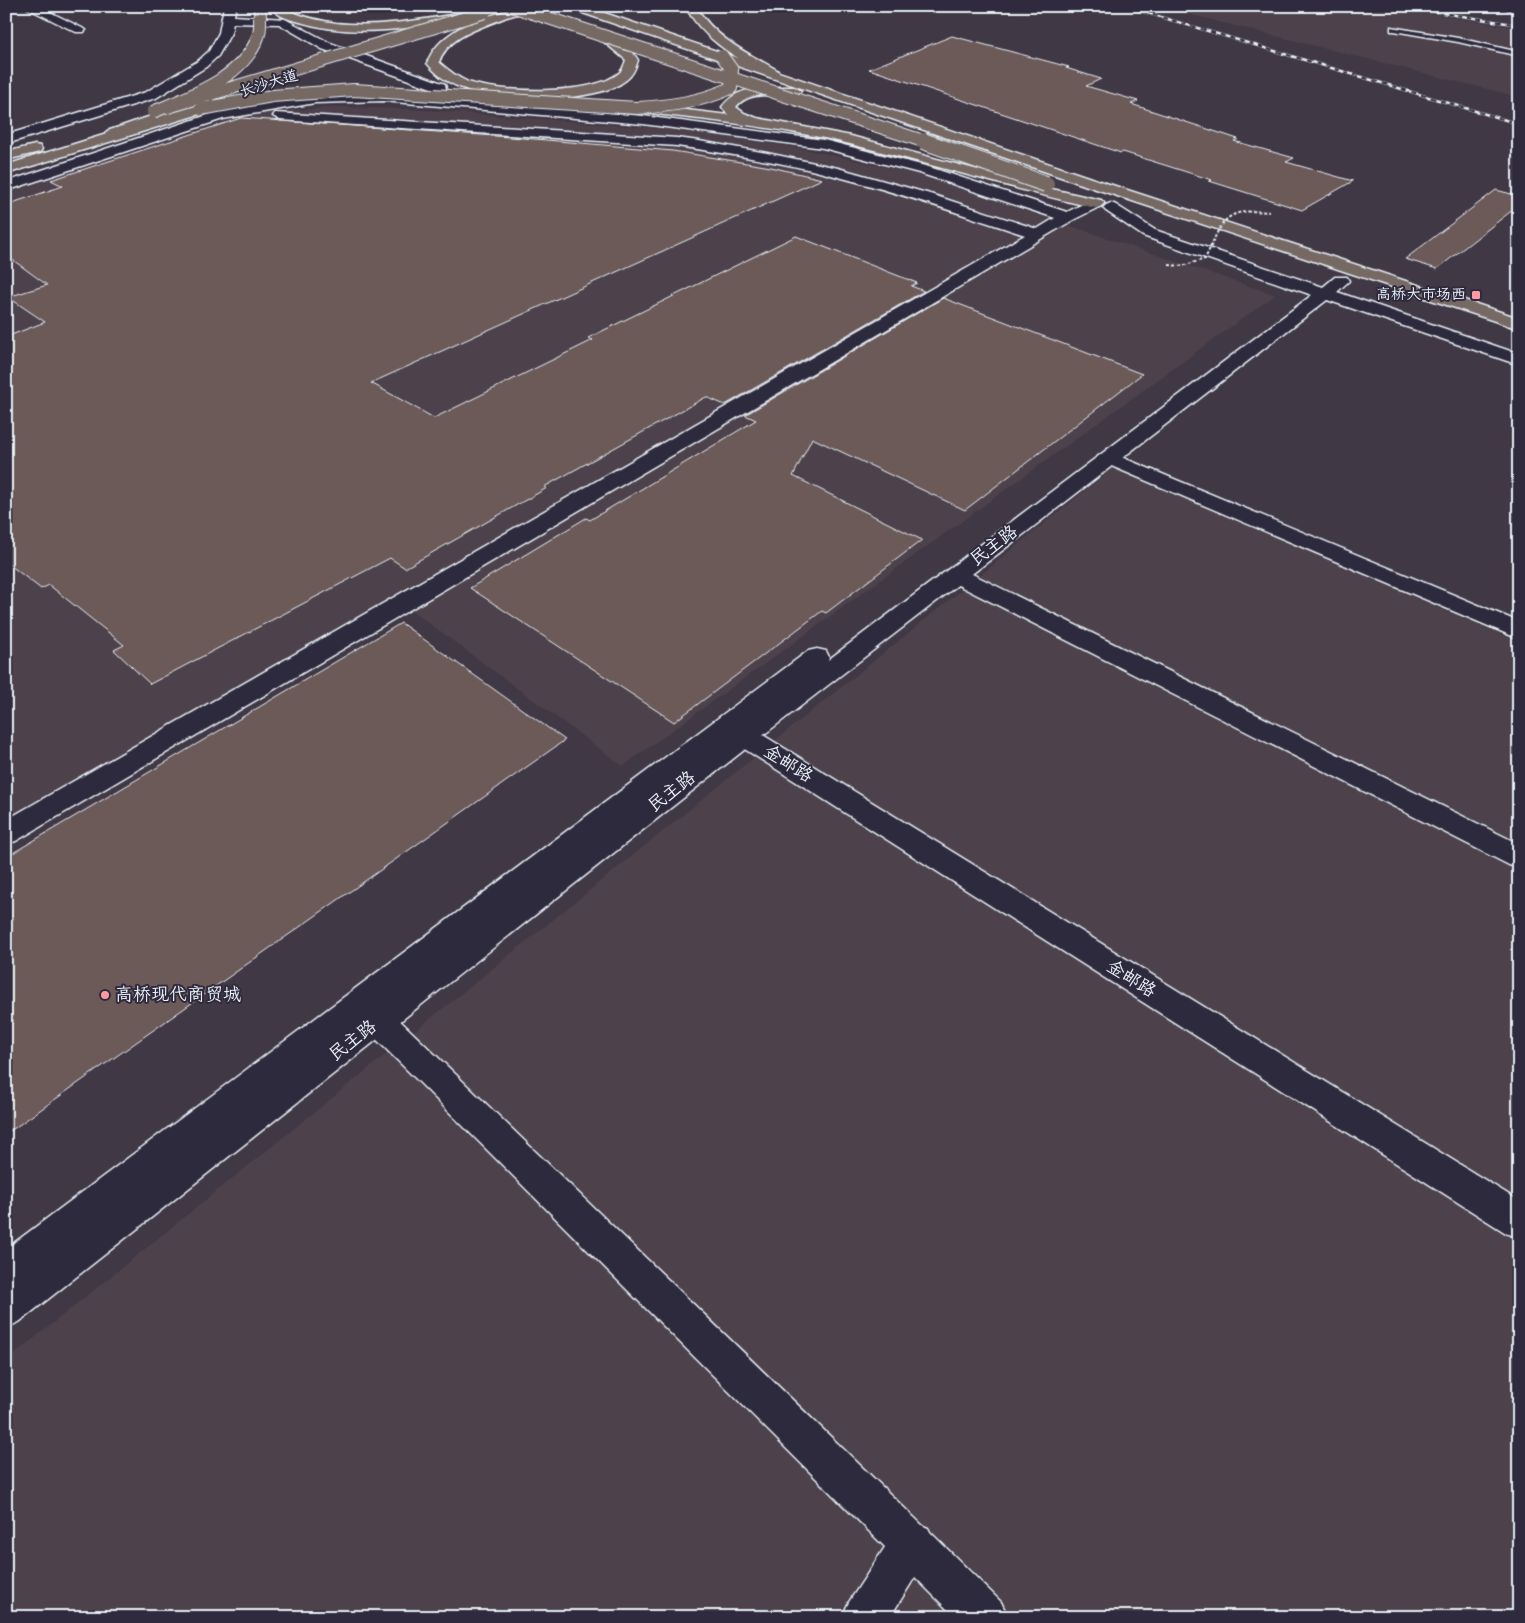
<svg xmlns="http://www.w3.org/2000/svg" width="1525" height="1623" font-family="Mynerve,'LXGW WenKai TC',sans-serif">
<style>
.built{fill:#4e424b}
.building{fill:#6c5a59;stroke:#e8f1f8}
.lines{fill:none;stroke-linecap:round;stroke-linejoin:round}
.lane-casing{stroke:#e8f1f8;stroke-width:3}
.street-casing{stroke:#e8f1f8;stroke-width:3}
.secondary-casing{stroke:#e8f1f8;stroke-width:3}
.primary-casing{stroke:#e8f1f8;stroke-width:3}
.highway-casing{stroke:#e8f1f8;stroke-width:3}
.lane{fill:#2f2a3d;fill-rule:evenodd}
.street{fill:#2f2a3d;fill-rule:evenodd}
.secondary{fill:#2f2a3d;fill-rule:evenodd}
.primary{fill:#766964;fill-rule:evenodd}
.highway{fill:#766964;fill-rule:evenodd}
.rail-casing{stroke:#e8f1f8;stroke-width:2.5}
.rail{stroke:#2f2a3d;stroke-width:2;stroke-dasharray:5;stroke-linecap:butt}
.primary-bridge-casing{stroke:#e8f1f8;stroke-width:14;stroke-linecap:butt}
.highway-bridge-far1-casing{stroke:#e8f1f8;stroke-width:14;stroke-linecap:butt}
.highway-bridge-casing{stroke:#e8f1f8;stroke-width:18;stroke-linecap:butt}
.path-bridge{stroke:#e8f1f8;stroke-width:2;stroke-dasharray:3 2;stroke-linecap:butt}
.primary-bridge{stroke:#766964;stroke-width:12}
.highway-bridge-far1{stroke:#766964;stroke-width:12}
.highway-bridge{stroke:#766964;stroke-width:16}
.poi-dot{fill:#ff9aa2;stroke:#2f2a3d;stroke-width:2}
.labels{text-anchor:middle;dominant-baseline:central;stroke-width:4;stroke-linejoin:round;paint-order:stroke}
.far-street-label{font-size:15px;fill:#e8f1f8;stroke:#2f2a3d}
.far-poi-label{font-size:15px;fill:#e8f1f8;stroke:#2f2a3d;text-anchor:end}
.street-label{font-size:18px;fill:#e8f1f8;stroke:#2f2a3d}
.poi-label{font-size:18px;fill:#e8f1f8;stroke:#2f2a3d;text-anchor:start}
</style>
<rect width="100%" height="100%" fill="#413845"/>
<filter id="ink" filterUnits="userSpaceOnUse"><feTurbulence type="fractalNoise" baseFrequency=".02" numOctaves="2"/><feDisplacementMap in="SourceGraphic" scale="10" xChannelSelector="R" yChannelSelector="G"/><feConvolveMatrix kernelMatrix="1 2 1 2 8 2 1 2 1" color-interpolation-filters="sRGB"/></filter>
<g filter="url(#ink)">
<g class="built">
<path d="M1166,6H1381L1519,28V97L1184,13Z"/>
<path d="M346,107L425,110L668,129L799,148L920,175L1275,295L623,766L411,610L6,847V192L237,118L271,111Z"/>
<path d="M1113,468L1519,642V1617H6V1361Z"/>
</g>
<g class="building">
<path d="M952,36L1069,67L1066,68L1101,79L1086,86L1138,101L1131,104L1238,139L1234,141L1294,158L1286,162L1353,181L1302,210L1209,181L1212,180L1123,152L1121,153L869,69Z"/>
<path d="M241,118L523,138L673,151L771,167L822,179L371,383L434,418L593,340L588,338L796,236L917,283L911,286L924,291L725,405L706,397L544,487L547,488L405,568L390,558L150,684L114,650L124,645L49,585L41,589L6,562V337L45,322L8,297L47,285L6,255V205L63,186L51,180Z"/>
<path d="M1496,190L1519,196V205L1437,269L1405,259Z"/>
<path d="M943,298L1142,374L965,510L812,438L793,476L922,540L826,613L822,611L674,722L470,588L586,518L590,520L756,420L745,415Z"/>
<path d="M401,623L565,740L6,1134V857Z"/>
</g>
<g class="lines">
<g class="lane-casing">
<path id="lane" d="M1391,27L1458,38L1519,52V56L1458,42L1394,31H1391Z"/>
</g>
<g class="street-casing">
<g id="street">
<path d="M23,6H38L86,30L84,32H76Z"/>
<path d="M224,6H236L234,16L285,19L330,43L445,84L448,99L643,116L824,140L929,167L1067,212L1091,200H1101L1104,203L1101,206L1073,220L16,841L6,844V820L1025,235C961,214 897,192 831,175C781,162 729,154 677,146L280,120L273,116L275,113L677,138L699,141L767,153L838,168L930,194L1037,229L1055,218L919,173L823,148L643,124L383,101L315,103L223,119L6,191V182L220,111L315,95L383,93L435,98L434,89L322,49L279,24L233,23L231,33L218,56L206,67L156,98L6,144V135L146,92L198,61L209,51L219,33Z"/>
<path d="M1109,452L1519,622V639L1102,462L1099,458L1102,454Z"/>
<path d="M956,568L964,570L1519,844V868L1509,865L948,580L945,575L948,570Z"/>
<path d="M744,727L753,729L1519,1201V1238L1506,1233L735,743L731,736L735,729Z"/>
<path d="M379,1007L390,1011L923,1526L928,1528L930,1532L1001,1602L1008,1617H955L915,1577L890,1617H842L849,1602L885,1547L368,1031L363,1021L368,1011Z"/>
</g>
</g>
<g class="secondary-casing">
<path id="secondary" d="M1111,203L1116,205L1155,230L1323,287L1335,277H1347L1349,281L1337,292L1519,354V365L1327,300L753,743L19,1322L6,1328V1249L808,651L817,649L826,651L829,657L828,660L1312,295L1143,236L1106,211L1103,208L1106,205Z"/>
</g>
<g class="primary-casing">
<g id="primary">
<path d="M521,6H539L538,8L500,19L494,16L496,14Z"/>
<path d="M685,6H696C714,38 747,53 777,70L779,73L777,76H769C736,57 704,41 685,6Z"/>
<path d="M195,101L202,105L200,108L117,137L112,138L105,134L107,131Z"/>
<path d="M35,145L40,146L42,149L40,152L6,160V152Z"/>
</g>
</g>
<g class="highway-casing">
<g id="highway">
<path d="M270,6C283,6 283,9 295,13C308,18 322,21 336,23C380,28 425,19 469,12L475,15L469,18C413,28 355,39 300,22C288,19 277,16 270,6Z"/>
<path d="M567,6H584L1103,182L1519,318V329L1093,188L568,8Z"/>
<path d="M500,13L504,14L506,16L504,18C481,28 448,36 439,62C448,70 457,77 468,82C499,93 592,96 619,73C623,70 624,65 626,60L598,37L604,33L631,50L638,60C636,67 633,75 626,80C596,105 492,102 457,86C445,81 435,73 427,63C437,35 472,19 500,13Z"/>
<path d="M778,87H795L801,91C791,102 753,85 736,107L744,113L757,118L851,136L1034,185L1101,200L1104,203L1101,206L1096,208C1013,189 933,164 850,144C780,127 708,120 637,112L630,108L637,104L728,115L722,107C735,89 757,87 778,87Z"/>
<path d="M201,105L206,106L208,109L206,112L6,174V165Z"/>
</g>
</g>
<use href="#lane" class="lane"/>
<use href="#street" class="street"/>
<use href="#secondary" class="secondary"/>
<use href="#primary" class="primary"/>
<use href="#highway" class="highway"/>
<g class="rail-casing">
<g id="rail">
<path d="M1124,6L1519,124"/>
<path d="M1398,6L1519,25"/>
<path d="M1491,6L1519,12"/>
</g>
</g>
<use href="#rail" class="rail"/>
<g class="primary-bridge-casing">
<path id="primary-bridge" d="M168,107L485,12"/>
</g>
<g class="highway-bridge-far1-casing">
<g id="highway-bridge-far1">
<path d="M512,6L926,142"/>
<path d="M201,109L272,96L354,90L637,108C670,106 701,102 731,88L732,70L722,56"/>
<path d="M153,112C190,96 243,78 258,37C262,28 259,16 260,6"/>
</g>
</g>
<g class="highway-bridge-casing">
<path id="highway-bridge" d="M923,141L1046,184"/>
</g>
<path class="path-bridge" d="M1169,265L1182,266L1205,259C1223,221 1222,208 1269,212"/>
<use href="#primary-bridge" class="primary-bridge"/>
<use href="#highway-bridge-far1" class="highway-bridge-far1"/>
<use href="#highway-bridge" class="highway-bridge"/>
</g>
</g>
<g class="poi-dot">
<rect x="1471" y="290" width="10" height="10" rx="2.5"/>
<circle cx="105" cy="995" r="5"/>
</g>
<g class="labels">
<g class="far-street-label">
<text transform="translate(269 84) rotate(-17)">长沙大道</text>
</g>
<g class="far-poi-label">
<text x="1466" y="295">高桥大市场西</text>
</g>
<g class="street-label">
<text transform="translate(994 546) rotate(-37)">民主路</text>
<text transform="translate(788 764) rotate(32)">金邮路</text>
<text transform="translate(672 792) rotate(-38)">民主路</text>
<text transform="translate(1131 979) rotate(32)">金邮路</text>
<text transform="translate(353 1041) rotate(-38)">民主路</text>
</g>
<g class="poi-label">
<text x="115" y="995">高桥现代商贸城</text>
</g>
</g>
<rect width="1525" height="1623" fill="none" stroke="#2f2a3d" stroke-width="25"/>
<rect x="12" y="12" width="1500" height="1598" fill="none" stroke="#e8f1f8" stroke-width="2" filter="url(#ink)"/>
</svg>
